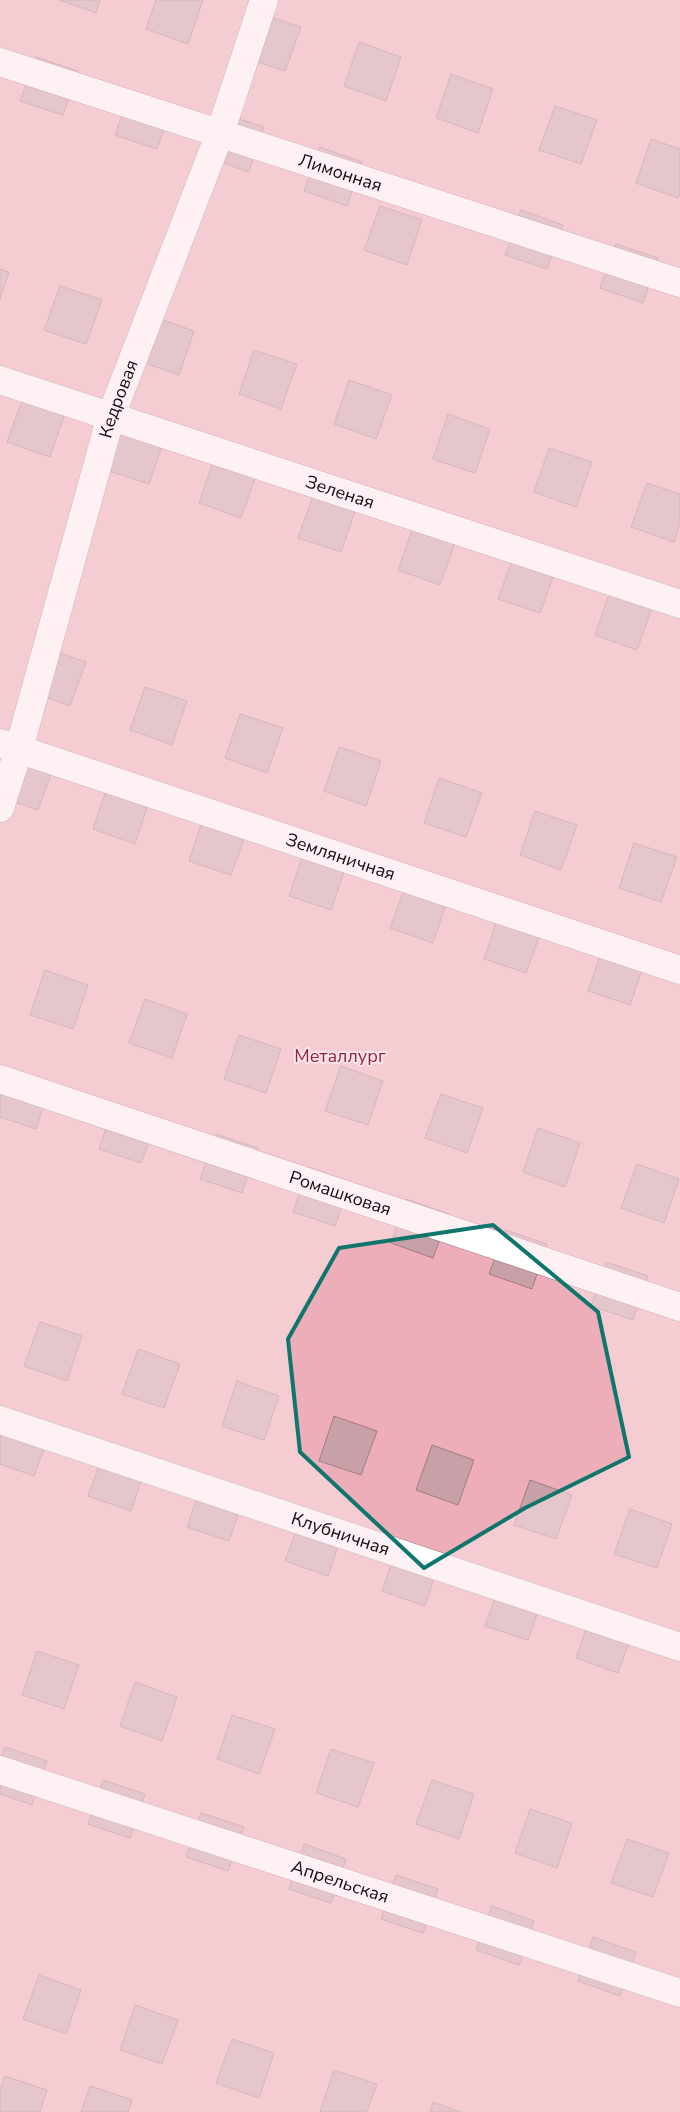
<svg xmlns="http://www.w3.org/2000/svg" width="680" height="2112" font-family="'Nunito Sans',sans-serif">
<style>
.green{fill:#eeaeb9}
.building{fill:#c8a1a8;stroke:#a17c82}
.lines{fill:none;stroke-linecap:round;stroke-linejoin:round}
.minor-casing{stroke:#967278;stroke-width:29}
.minor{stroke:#fff;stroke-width:28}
.marked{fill:none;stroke:#0f766e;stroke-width:4;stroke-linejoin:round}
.labels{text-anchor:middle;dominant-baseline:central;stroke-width:4;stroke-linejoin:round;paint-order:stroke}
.street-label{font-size:18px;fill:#170a0d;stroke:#fee5e9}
.park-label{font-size:18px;fill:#932145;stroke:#fee5e9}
</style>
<rect width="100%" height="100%" fill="#fee5e9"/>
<rect class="green" x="0" y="0" width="680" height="2112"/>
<g class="building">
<path d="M59,0H100L96,13Z"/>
<path d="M156,0H203L188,44L146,29Z"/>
<path d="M258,13L301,27L285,71L243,57Z"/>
<path d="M359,42L401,57L386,101L344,86Z"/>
<path d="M36,57L78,71L63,115L20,101Z"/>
<path d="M451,74L493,89L478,133L436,118Z"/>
<path d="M131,90L173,105L157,149L115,135Z"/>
<path d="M555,106L597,120L581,164L539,150Z"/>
<path d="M221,113L264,127L249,172L206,157Z"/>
<path d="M651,139L680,149V192L678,198L636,183Z"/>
<path d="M320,147L362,162L347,206L304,191Z"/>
<path d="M380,206L422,220L407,265L364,250Z"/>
<path d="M521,210L563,225L547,269L505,255Z"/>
<path d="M616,244L658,258L643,303L600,288Z"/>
<path d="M0,269L9,272L0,299Z"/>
<path d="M60,286L102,300L86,344L44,330Z"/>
<path d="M152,316L194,331L179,375L136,360Z"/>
<path d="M254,350L297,364L281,409L239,394Z"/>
<path d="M349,380L392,395L376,439L334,424Z"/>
<path d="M23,398L65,413L50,457L7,442Z"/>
<path d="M448,414L490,429L475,473L433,459Z"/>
<path d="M122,425L164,440L149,484L106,470Z"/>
<path d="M549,448L592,462L576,507L534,492Z"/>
<path d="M214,459L257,473L241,518L199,503Z"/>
<path d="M647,483L680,494V523L674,542L631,527Z"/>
<path d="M314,493L356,508L341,552L298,538Z"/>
<path d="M414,525L456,540L440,585L398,570Z"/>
<path d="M514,555L556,569L540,613L498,599Z"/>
<path d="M610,591L653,605L637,650L595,635Z"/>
<path d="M43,647L86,662L70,706L28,691Z"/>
<path d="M145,687L187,701L172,745L130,730Z"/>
<path d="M240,714L283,728L267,773L225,758Z"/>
<path d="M339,747L381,761L366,806L324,791Z"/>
<path d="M11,751L54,766L38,810L0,797Z"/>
<path d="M439,778L482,793L466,837L424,823Z"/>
<path d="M108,785L150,799L135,844L93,829Z"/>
<path d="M535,811L577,825L561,870L520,855Z"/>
<path d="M204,816L247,831L231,875L189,861Z"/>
<path d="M634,843L677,857L661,902L619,888Z"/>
<path d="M304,851L346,866L331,910L289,896Z"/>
<path d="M406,884L448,898L433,943L390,928Z"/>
<path d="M499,914L542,929L526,973L484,959Z"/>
<path d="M603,947L645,961L630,1005L588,991Z"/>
<path d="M45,970L88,985L73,1029L30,1015Z"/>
<path d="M145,999L187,1014L172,1058L129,1043Z"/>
<path d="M239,1035L281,1049L266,1093L224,1079Z"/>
<path d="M341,1066L383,1081L368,1125L325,1111Z"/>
<path d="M9,1070L51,1085L36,1129L0,1117V1096Z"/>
<path d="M441,1094L483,1108L467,1153L425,1138Z"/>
<path d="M114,1104L157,1119L141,1163L99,1149Z"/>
<path d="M538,1128L580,1143L565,1187L523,1172Z"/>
<path d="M216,1134L258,1148L242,1193L200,1179Z"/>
<path d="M637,1164L679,1179L664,1223L621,1208Z"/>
<path d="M308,1167L351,1182L335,1226L293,1212Z"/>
<path d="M406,1199L449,1214L433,1258L391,1243Z"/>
<path d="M505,1230L547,1244L532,1289L489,1274Z"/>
<path d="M606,1262L648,1276L633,1320L591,1306Z"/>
<path d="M40,1322L82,1336L67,1381L24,1366Z"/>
<path d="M138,1349L180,1364L164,1408L122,1394Z"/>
<path d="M237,1381L279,1396L264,1440L222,1426Z"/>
<path d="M334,1416L377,1431L361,1475L319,1461Z"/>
<path d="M7,1417L50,1432L34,1476L0,1464V1438Z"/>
<path d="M432,1445L474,1460L458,1505L416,1490Z"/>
<path d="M104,1452L146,1466L131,1511L88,1496Z"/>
<path d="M530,1480L572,1495L556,1539L514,1525Z"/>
<path d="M202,1483L244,1497L229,1541L187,1527Z"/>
<path d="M630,1509L672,1524L657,1568L614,1554Z"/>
<path d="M301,1517L343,1531L328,1576L285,1561Z"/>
<path d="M397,1547L440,1561L425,1606L382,1591Z"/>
<path d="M501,1581L543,1596L528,1640L485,1626Z"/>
<path d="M591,1614L634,1628L618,1673L576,1658Z"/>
<path d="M37,1651L79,1665L64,1709L22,1695Z"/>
<path d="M135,1682L177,1697L162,1741L120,1726Z"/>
<path d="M232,1715L275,1729L259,1774L217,1759Z"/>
<path d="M5,1747L47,1761L32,1805L0,1794V1761Z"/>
<path d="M331,1749L374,1763L358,1807L316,1793Z"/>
<path d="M103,1780L145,1794L130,1838L88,1824Z"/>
<path d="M432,1780L474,1794L459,1839L416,1824Z"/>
<path d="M530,1809L572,1823L557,1868L515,1853Z"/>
<path d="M201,1813L244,1827L228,1871L186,1857Z"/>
<path d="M627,1839L669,1853L653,1897L611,1883Z"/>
<path d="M304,1844L346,1859L331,1903L289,1889Z"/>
<path d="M396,1875L438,1889L423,1933L381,1919Z"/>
<path d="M492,1906L534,1921L519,1965L476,1950Z"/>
<path d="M593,1937L636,1952L620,1996L578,1981Z"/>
<path d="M39,1975L81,1990L66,2034L23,2019Z"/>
<path d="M135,2005L178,2020L162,2064L120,2050Z"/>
<path d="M232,2039L274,2053L259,2098L216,2083Z"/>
<path d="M334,2070L377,2084L367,2112H320Z"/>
<path d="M5,2076L47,2090L40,2112H0V2090Z"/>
<path d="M90,2086L132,2100L128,2112H81Z"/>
<path d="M433,2102L461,2112H430Z"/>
</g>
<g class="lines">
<g class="minor-casing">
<g id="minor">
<path id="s1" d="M0,62L680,283"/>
<path id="s2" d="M0,380L680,604"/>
<path id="s3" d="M0,743L680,970"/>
<path id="s4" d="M0,808L19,749L111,416L220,133L264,0"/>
<path id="s5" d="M0,1079L680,1307"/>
<path id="s6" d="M0,1420L680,1647"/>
<path id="s7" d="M0,1770L680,1993"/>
</g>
</g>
<use href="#minor" class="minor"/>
</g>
<path d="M0 0H680V2112H0ZM493,1225L598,1312L629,1457L525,1508L424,1568L300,1452L288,1339L339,1248Z" fill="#fee5e9" fill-opacity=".55" fill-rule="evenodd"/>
<path class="marked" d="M493,1225L598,1312L629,1457L525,1508L424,1568L300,1452L288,1339L339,1248Z"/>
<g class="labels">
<g class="street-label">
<text stroke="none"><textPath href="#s1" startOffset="358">Лимонная</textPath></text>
<text stroke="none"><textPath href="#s4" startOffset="426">Кедровая</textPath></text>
<text stroke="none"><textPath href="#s2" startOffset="358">Зеленая</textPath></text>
<text stroke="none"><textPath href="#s3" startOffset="359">Земляничная</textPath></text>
<text stroke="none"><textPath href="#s5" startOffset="359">Ромашковая</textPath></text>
<text stroke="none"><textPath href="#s6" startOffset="359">Клубничная</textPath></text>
<text stroke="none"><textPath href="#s7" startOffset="358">Апрельская</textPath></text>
</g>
<g class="park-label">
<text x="340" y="1056">Металлург</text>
</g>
</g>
</svg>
